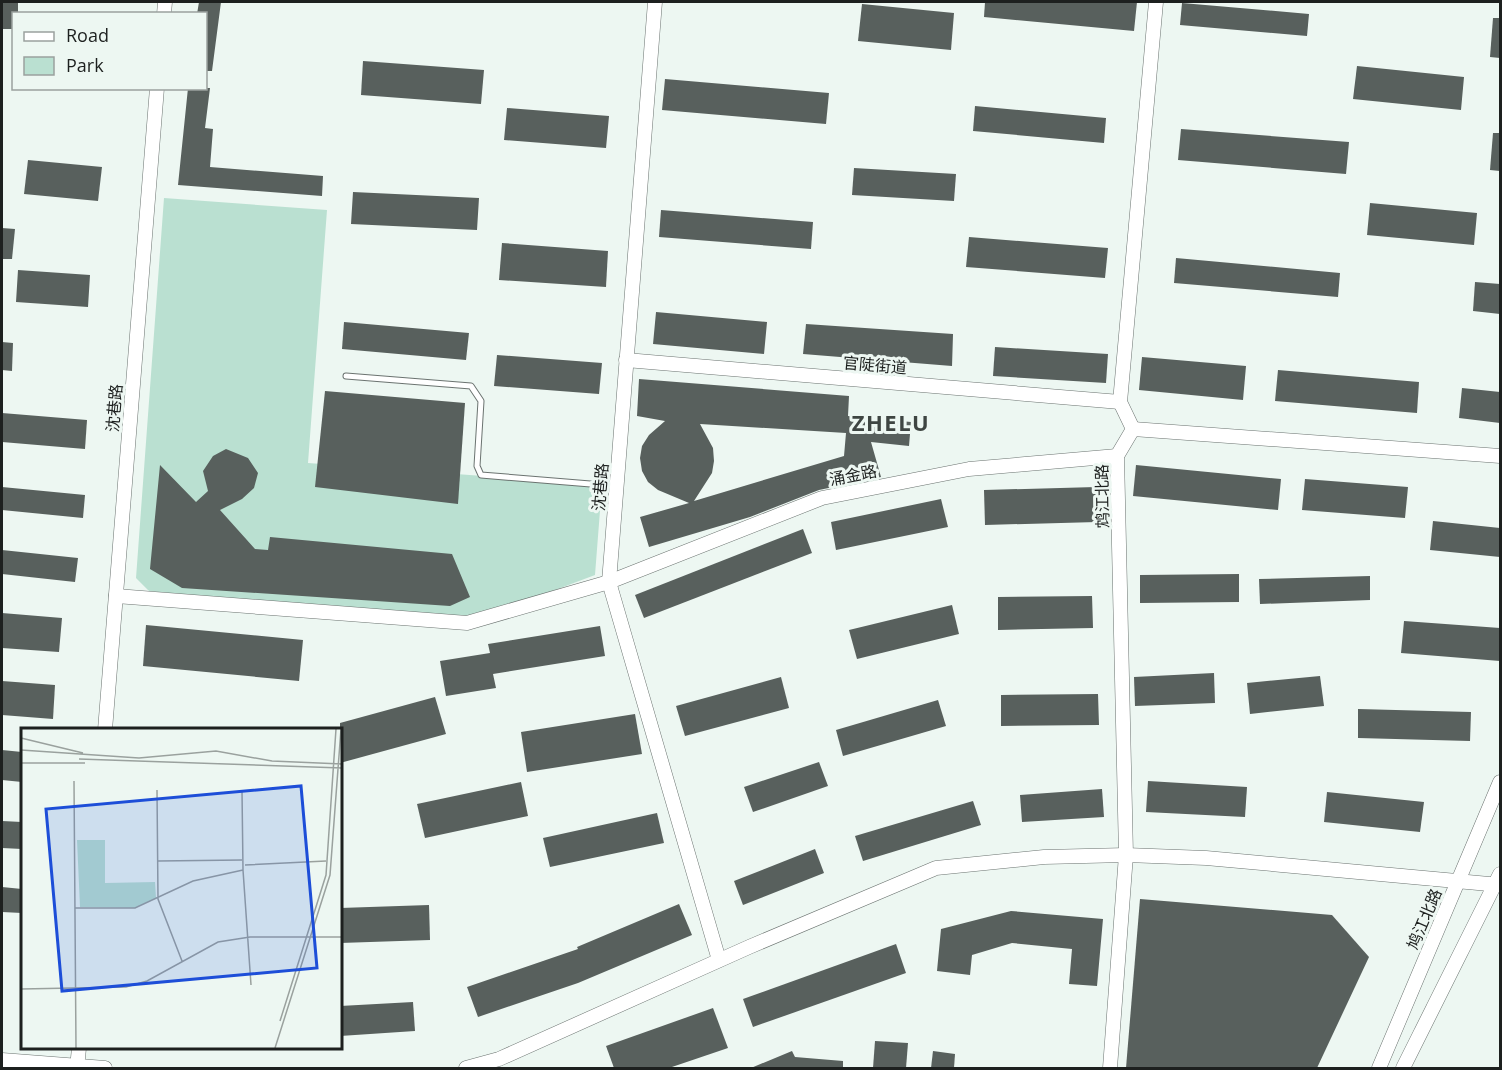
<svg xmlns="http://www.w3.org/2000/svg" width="1502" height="1070" font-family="'Open Sans','Noto Sans SC',sans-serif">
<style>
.green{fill:#bae0d1}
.building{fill:#58605d;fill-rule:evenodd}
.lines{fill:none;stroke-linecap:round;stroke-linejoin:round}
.lane-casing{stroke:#6b7370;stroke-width:7}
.secondary-casing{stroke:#6b7370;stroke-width:15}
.lane{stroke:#fff;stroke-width:5}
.secondary{stroke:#fff;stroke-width:14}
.labels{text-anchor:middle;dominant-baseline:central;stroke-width:6;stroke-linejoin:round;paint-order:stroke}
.street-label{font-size:16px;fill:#1d201f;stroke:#edf7f2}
.district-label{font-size:22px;font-weight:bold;letter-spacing:1.5px;fill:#3e4542;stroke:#edf7f2}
.inset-road{fill:none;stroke:#9aa19e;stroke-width:1.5}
.view{fill:#1d4ed8;fill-opacity:0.15;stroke:#1d4ed8;stroke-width:3}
.inset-edge{fill:none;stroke:#1d201f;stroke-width:3}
</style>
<rect width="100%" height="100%" fill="#edf7f2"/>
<path class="green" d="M164,198L327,210L308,463L602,485L595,575L467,623L149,591L136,578Z"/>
<g class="building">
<path d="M2,2H18V14H14V29H2Z"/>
<path d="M199,2H221L212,71H206V14H197Z"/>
<path d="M985,2H1137L1134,31L984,17Z"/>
<path d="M1182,3L1309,14L1307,36L1180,25Z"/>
<path d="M862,4L954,13L951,50L858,41Z"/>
<path d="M1493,18H1500V58L1490,57Z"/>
<path d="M363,61L484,70L481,104L361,95Z"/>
<path d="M1357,66L1464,77L1461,110L1353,99Z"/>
<path d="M665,79L829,93L826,124L662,110Z"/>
<path d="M188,88H210L205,128L213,129L210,167L323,176L322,196L178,185Z"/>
<path d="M975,106L1106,118L1104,143L973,131Z"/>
<path d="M507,108L609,116L606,148L504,140Z"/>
<path d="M1181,129L1349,142L1346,174L1178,160Z"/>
<path d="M1493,133H1500V171L1490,170Z"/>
<path d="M28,160L102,167L98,201L24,194Z"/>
<path d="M854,168L956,174L954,201L852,195Z"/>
<path d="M353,192L479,198L477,230L351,224Z"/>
<path d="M1370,203L1477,213L1474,245L1367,235Z"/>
<path d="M661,210L813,222L811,249L659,237Z"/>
<path d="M2,228L15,229L12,259H2Z"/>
<path d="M969,237L1108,248L1105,278L966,267Z"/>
<path d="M502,243L608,251L606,287L499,280Z"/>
<path d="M1176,258L1340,273L1338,297L1174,283Z"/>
<path d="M18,270L90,275L88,307L16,302Z"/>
<path d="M1475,282L1500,284V314L1473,311Z"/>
<path d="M656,312L767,322L764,354L653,344Z"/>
<path d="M344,322L469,333L466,360L342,349Z"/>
<path d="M806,324L953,334L952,366L803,354Z"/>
<path d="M2,342L13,343L12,371L2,370Z"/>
<path d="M995,347L1108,354L1106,383L993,376Z"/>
<path d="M497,355L602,363L599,394L494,386Z"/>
<path d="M1142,357L1246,366L1243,400L1139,390Z"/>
<path d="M1278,370L1419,382L1417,413L1275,401Z"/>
<path d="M639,379L849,396L848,416L911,422L909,446L871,442L881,477L819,490L750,517L649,547L640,517L689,503L658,490L648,482L642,471L640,458L642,446L649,435L665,421L637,416ZM700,424L846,433L844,456L694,501L712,473L714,461L713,448Z"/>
<path d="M1462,388L1500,392V423L1459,418Z"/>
<path d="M325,391L465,403L458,504L315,487Z"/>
<path d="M2,413L87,420L85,449L2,442Z"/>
<path d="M226,449L248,458L258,473L254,488L242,499L220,510L255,549L268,550L270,537L452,554L470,597L450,606L182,588L150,569L160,465L196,502L208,491L203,471L213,456Z"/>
<path d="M1136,465L1281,479L1278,510L1133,496Z"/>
<path d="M1305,479L1408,487L1405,518L1302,510Z"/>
<path d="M2,487L85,495L83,518L2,510Z"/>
<path d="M1096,487L1097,522L985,525L984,490Z"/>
<path d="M941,499L948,527L836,550L831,522Z"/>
<path d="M1433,521L1500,528V557L1430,550Z"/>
<path d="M803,529L812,553L644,618L635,595Z"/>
<path d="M2,550L78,558L75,582L2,574Z"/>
<path d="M1239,574V602L1140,603V575Z"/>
<path d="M1370,576V600L1260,604L1259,579Z"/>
<path d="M1092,596L1093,628L998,630V597Z"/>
<path d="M952,605L959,634L857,659L849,630Z"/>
<path d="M2,613L62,618L59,652L2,648Z"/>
<path d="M1404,621L1500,628V661L1401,653Z"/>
<path d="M146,625L303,640L299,681L143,666Z"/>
<path d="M600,626L605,656L493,674L496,688L446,696L440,661L490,653L488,644Z"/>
<path d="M1214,673L1215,703L1135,706L1134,677Z"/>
<path d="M1320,676L1324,706L1250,714L1247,683Z"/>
<path d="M781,677L789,708L685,736L676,706Z"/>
<path d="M2,681L55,685L53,719L2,715Z"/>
<path d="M1098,694L1099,725L1001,726V695Z"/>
<path d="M435,697L446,734L340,763V723Z"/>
<path d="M938,700L946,726L843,756L836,730Z"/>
<path d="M1358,709L1471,712L1470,741L1358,738Z"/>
<path d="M635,714L642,754L527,772L521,732Z"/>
<path d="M2,750L22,752V782L2,780Z"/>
<path d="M819,762L828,786L753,812L744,787Z"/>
<path d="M1148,781L1247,787L1245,817L1146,812Z"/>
<path d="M521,782L528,816L425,838L417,804Z"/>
<path d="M1102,789L1104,817L1022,822L1020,795Z"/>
<path d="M1327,792L1424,802L1420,832L1324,822Z"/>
<path d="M973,801L981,825L863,861L855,836Z"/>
<path d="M657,813L664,843L550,867L543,838Z"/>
<path d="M2,821L22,822V849L2,848Z"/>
<path d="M815,849L824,873L743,905L734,881Z"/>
<path d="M2,887L22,889V913L2,912Z"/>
<path d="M1140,899L1332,915L1369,957L1317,1068H1126Z"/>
<path d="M679,904L692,935L578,983L478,1017L467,987L578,949L577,947Z"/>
<path d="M429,905L430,940L340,943V908Z"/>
<path d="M1011,911L1103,919L1097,986L1069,984L1072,949L1012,943L972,955L970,975L937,971L941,929Z"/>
<path d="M896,944L906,973L753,1027L743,999Z"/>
<path d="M413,1002L415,1031L340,1036V1006Z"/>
<path d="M713,1008L728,1048L669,1068H614L606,1046Z"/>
<path d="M875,1041L908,1043L906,1068H873Z"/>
<path d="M792,1051L795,1057L843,1061V1068H751Z"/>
<path d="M933,1051L955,1054L954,1068H931Z"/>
</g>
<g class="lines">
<g class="lane-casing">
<path id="lane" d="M346,376L471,386L481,401L477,466L481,475L615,486"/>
</g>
<g class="secondary-casing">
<g id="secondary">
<path d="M655,2L609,582L719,960"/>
<path d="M164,14L165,2"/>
<path d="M626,360L1120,402"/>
<path d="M1133,429L1500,456"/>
<path d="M116,596L467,623L609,582L822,498L969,469L1117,456"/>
<path d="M105,730L157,88"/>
<path d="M2,1060L105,1068"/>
<path d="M77,1068L79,1048"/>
<path d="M466,1068L499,1059L749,947L936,868L1044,857L1126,855L1206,858L1500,885"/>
<path d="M1110,1068L1126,855L1117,456L1133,429L1120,402L1156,2"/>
<path d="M1379,1068L1500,782"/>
<path d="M1403,1068L1500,874"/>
</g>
</g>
<use href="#lane" class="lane"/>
<use href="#secondary" class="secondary"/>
</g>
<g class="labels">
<g class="street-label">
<text transform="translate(875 365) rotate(5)">官陡街道</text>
<text transform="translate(114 408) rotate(-85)">沈巷路</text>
<text transform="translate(853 475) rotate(-11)">涌金路</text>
<text transform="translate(600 487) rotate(-85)">沈巷路</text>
<text transform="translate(1102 496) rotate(-91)">鸩江北路</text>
<text transform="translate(1424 919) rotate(-67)">鸠江北路</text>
</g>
<g class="district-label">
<text x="891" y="422">ZHELU</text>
</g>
</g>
<g transform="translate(21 728)">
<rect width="321" height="321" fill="#edf7f2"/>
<path d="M56,112H84V155L134,154L135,170L114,180L59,179Z" fill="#bae0d1"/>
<path class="inset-road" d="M0,10L62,25M0,22L118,30L195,23L251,33L321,36M58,31L321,40M0,35H64M53,53L55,320M136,62L137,171L161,233M221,63L222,142L230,257M137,133L221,132M224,137L305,133M54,180H114L172,153L222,142M0,261L105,259L126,253L197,214L229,209H321M259,293L305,147L315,1M254,320L309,147L320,1"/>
<path class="view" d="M280,58L296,240L41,263L25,81Z"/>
<rect width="321" height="321" class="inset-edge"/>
</g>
<rect width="1502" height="1070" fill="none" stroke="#1d201f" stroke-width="6"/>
<rect x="12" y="12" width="195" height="78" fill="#edf7f2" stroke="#9aa19e" stroke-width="1.5"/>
<rect x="24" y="32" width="30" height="9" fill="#ffffff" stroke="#9aa19e" stroke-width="1.5"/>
<text x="66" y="42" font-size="18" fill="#1d201f">Road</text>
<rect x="24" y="57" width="30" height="18" fill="#bae0d1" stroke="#9aa19e" stroke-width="1.5"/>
<text x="66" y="72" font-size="18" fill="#1d201f">Park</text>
</svg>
